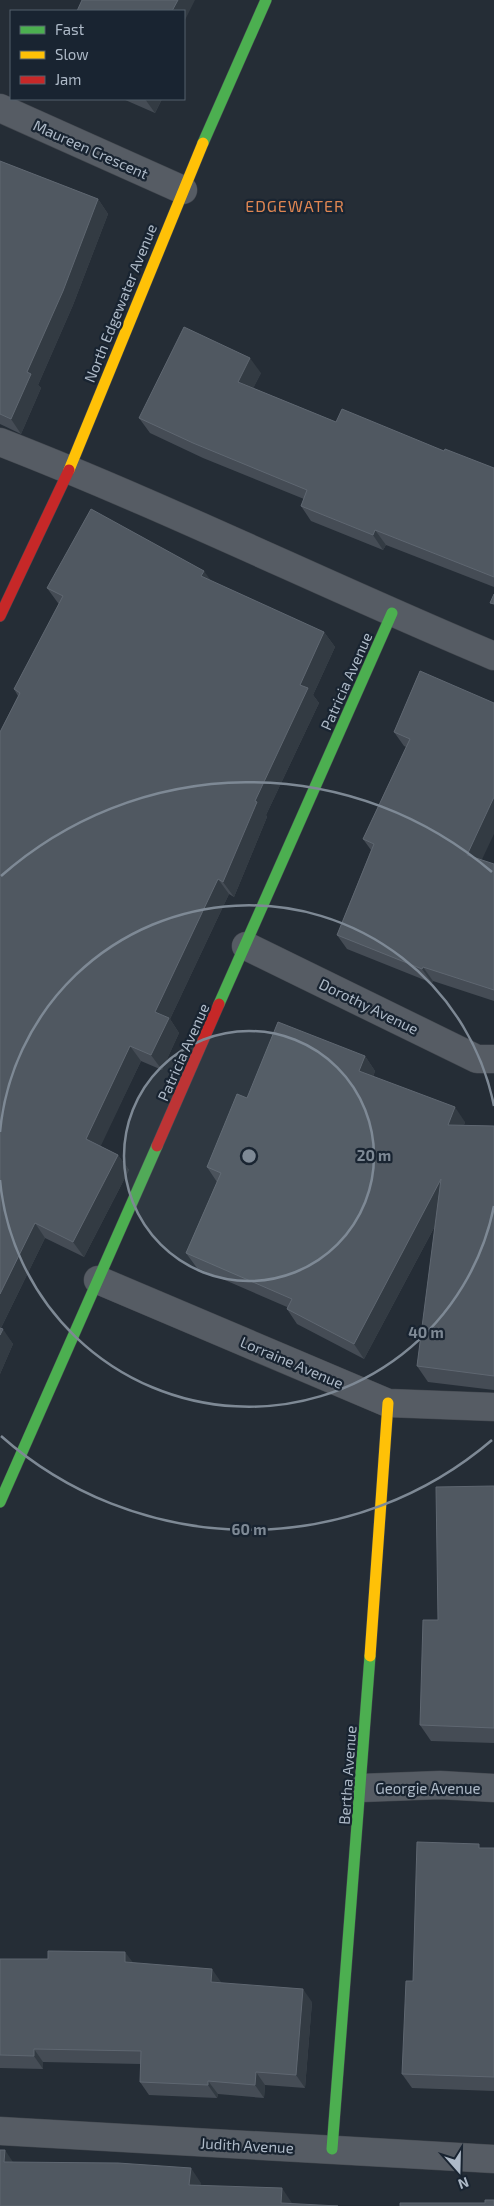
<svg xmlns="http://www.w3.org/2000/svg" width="494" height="2206" font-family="'Exo 2',sans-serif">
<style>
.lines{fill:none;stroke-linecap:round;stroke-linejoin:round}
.street-casing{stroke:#42474e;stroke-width:29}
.fast-casing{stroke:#42474e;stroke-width:12}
.slow-casing{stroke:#42474e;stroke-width:12}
.jam-casing{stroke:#42474e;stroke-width:12}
.street{stroke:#565c64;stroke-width:28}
.fast{stroke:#4caf50;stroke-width:11}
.slow{stroke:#ffc107;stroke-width:11}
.jam{stroke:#c62828;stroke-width:11}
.wall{fill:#454c55}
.shaded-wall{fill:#333b43}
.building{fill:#505861;stroke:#5f6771}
.ring{fill:none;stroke:#7e8995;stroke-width:2.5}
.labels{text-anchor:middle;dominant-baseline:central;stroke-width:4.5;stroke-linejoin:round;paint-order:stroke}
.street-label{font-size:15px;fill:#aebac8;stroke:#192431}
.neighbourhood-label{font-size:16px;letter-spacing:1px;fill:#df8652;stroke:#192431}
.centre{fill:#7e8995;stroke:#192431;stroke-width:2.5}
.ring-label{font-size:15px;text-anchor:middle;font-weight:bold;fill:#7e8995;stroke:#192431;stroke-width:4.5;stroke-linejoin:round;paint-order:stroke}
</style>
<rect width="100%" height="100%" fill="#252d36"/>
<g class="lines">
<g class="street-casing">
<g id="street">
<path d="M0,108L183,190"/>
<path d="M0,442C167,507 329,587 494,656"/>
<path d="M246,946L477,1059H494"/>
<path d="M98,1280L388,1403L494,1407"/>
<path d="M361,1788L440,1785L494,1788"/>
<path d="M0,2131L494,2159"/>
</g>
</g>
<g class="fast-casing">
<g id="fast">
<path d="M203,143L266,0"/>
<path d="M219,1004L392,613"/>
<path d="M0,1502L157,1146"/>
<path d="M332,2149L370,1656"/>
</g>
</g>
<g class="slow-casing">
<g id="slow">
<path d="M69,470L203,143"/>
<path d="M370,1656L388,1403"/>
</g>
</g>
<g class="jam-casing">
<g id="jam">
<path d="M0,616L69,470"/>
<path d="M157,1146L219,1004"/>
</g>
</g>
<use href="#street" class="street"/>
<use href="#fast" class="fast"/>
<use href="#slow" class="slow"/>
<use href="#jam" class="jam"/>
</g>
<g class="wall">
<path d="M123,99H162L155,113Z"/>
<path d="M0,161L98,199L108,214L73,305L38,385L41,388L21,434L0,424Z"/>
<path d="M261,373L253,388L336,422L444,451L494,468V587L386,545L383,550L311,521L301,506L304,499L203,458L150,433L139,418Z"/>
<path d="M211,581L324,632L335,647L313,695L319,703L266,815L267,817L234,897L229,894L170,1019L179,1033L162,1070L141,1061L100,1146L118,1155L129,1170L84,1257L45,1238L1,1328L13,1344L0,1374V732L18,696L14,689L59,604L58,603L47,588Z"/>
<path d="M420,671L482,860L494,864V1001L433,981L432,983L347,949L337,935L371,850L363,839L406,747L404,746L394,732Z"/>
<path d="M365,1056L375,1071L373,1077L465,1122L464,1125L494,1126V1390L428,1382L417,1366L435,1226L364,1359L297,1324L287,1309V1307L197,1268L186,1253L217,1182L207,1167L247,1098Z"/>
<path d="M494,1486V1743L431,1741L420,1725L438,1620Z"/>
<path d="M482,1848H494V2091L412,2088L402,2074Z"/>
<path d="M0,1959L133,1963L221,1982V1983L312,2002L305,2088L265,2085L264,2098L218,2094L217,2098L149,2095L140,2082L141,2064L43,2062V2069L0,2068Z"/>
</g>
<g class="shaded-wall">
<path d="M178,0H195L184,22V11H172Z"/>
<path d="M145,99H162L155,113Z"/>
<path d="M98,199L108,214L73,305L38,385L41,388L21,434L11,419L27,372Z"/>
<path d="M250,358L261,373L249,397L238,382Z"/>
<path d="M375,530L386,545L383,550L373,535Z"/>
<path d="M204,571L215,586L201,576Z"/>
<path d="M324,632L335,647L313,695L319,703L266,815L267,817L234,897L223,882L300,685Z"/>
<path d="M494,797V834L477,870L467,855Z"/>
<path d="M218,879L229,894L170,1019L179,1033L162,1070L151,1055L155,1012Z"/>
<path d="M423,967L433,981L432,983L422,969Z"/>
<path d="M130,1046L141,1061L97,1154L86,1139Z"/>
<path d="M365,1056L375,1071L369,1087L359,1071Z"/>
<path d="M455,1107L465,1122L459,1140L448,1125Z"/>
<path d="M118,1155L129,1170L84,1257L73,1242Z"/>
<path d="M441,1179L452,1194L364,1359L354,1344Z"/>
<path d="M35,1223L45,1238L0,1330V1294Z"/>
<path d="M3,1329L13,1344L0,1374V1335Z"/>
<path d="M125,1952L135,1965L125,1962Z"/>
<path d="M212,1969L221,1982L220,1995L211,1982Z"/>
<path d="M303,1989L312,2002L305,2088L296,2075Z"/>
<path d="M34,2049L43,2062V2069L34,2056Z"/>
<path d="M256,2072L265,2085L264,2098L255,2085Z"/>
<path d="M208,2081L218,2094L217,2098L208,2085Z"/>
<path d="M5,2150L15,2165L4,2162Z"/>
<path d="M191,2168L201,2183L200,2200L189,2185Z"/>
<path d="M282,2188L292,2203H281Z"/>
</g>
<g class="building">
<path d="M82,0H178L172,11H77Z"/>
<path d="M0,161L98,199L63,291L27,372L31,374L11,419L0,414Z"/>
<path d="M184,327L250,358L238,382L336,422L342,409L444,451L445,449L494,468V577L375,530L373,535L301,506L307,490L193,443L139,418Z"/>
<path d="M91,509L204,571L201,576L324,632L300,685L308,688L255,801L257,802L223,882L218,879L155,1012L169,1018L151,1055L130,1046L86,1139L118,1155L73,1242L35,1223L0,1294V732L20,693L14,689L63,596L47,588Z"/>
<path d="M494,594V604L490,603Z"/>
<path d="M420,671L494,703V797L467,855L494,864V990L423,967L422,969L337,935L374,844L363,839L410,739L394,732Z"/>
<path d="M278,1022L365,1056L359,1071L455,1107L448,1125L494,1126V1376L417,1366L441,1179L354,1344L287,1309L292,1299L186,1253L221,1173L207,1167L237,1094L247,1098Z"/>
<path d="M0,1328L3,1329L0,1335Z"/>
<path d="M494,1486V1728L420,1725L423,1620H438L436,1487Z"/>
<path d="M417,1842L479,1844V1848H494V2077L402,2074L406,1981H413Z"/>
<path d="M48,1951L125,1952V1962L212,1969L211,1982L303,1989L296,2075L256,2072L255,2085L208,2081V2085L140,2082L141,2051L34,2049V2056L0,2055V1959H48Z"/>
<path d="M0,2150H5L4,2162L118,2163L191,2168L189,2185L282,2188L281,2203L338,2206H0Z"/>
<path d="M485,2200H494V2206H400V2203H485Z"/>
</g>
<circle cx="249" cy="1156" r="125" fill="#7e8995" fill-opacity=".12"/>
<g class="ring">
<circle cx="249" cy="1156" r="125"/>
<path d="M494 1206A250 250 0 0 1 0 1180M0 1132A250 250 0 0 1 494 1106"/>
<path d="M492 1440A374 374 0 0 1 1 1436M1 876A374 374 0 0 1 492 872"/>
</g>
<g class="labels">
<g class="street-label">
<text transform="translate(91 149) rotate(24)">Maureen Crescent</text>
<text transform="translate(120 303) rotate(-68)">North Edgewater Avenue</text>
<text transform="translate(346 681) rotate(-66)">Patricia Avenue</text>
<text transform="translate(369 1006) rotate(26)">Dorothy Avenue</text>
<text transform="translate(183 1052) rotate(-66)">Patricia Avenue</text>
<text transform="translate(292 1362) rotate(23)">Lorraine Avenue</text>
<text transform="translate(347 1775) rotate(-86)">Bertha Avenue</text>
<text x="428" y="1788">Georgie Avenue</text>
<text transform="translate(247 2145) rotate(3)">Judith Avenue</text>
</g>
<g class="neighbourhood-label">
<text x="295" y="205">EDGEWATER</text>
</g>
</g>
<circle cx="249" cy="1156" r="8" class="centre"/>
<g class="ring-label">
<text x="374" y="1161">20 m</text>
<text x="426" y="1338">40 m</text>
<text x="249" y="1535">60 m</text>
</g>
<rect x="10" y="10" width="175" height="90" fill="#192431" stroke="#55606d"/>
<rect x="20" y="26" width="25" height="8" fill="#4caf50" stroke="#55606d"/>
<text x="55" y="35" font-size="15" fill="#aebac8">Fast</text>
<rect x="20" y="51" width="25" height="8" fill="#ffc107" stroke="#55606d"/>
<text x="55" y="60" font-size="15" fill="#aebac8">Slow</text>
<rect x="20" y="76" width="25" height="8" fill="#c62828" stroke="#55606d"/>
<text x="55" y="85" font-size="15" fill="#aebac8">Jam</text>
<g transform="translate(459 2171) rotate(160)" stroke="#192431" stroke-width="4" paint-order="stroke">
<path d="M0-4L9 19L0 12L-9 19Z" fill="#aebac8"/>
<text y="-8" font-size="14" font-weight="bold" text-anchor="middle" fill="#aebac8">N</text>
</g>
</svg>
